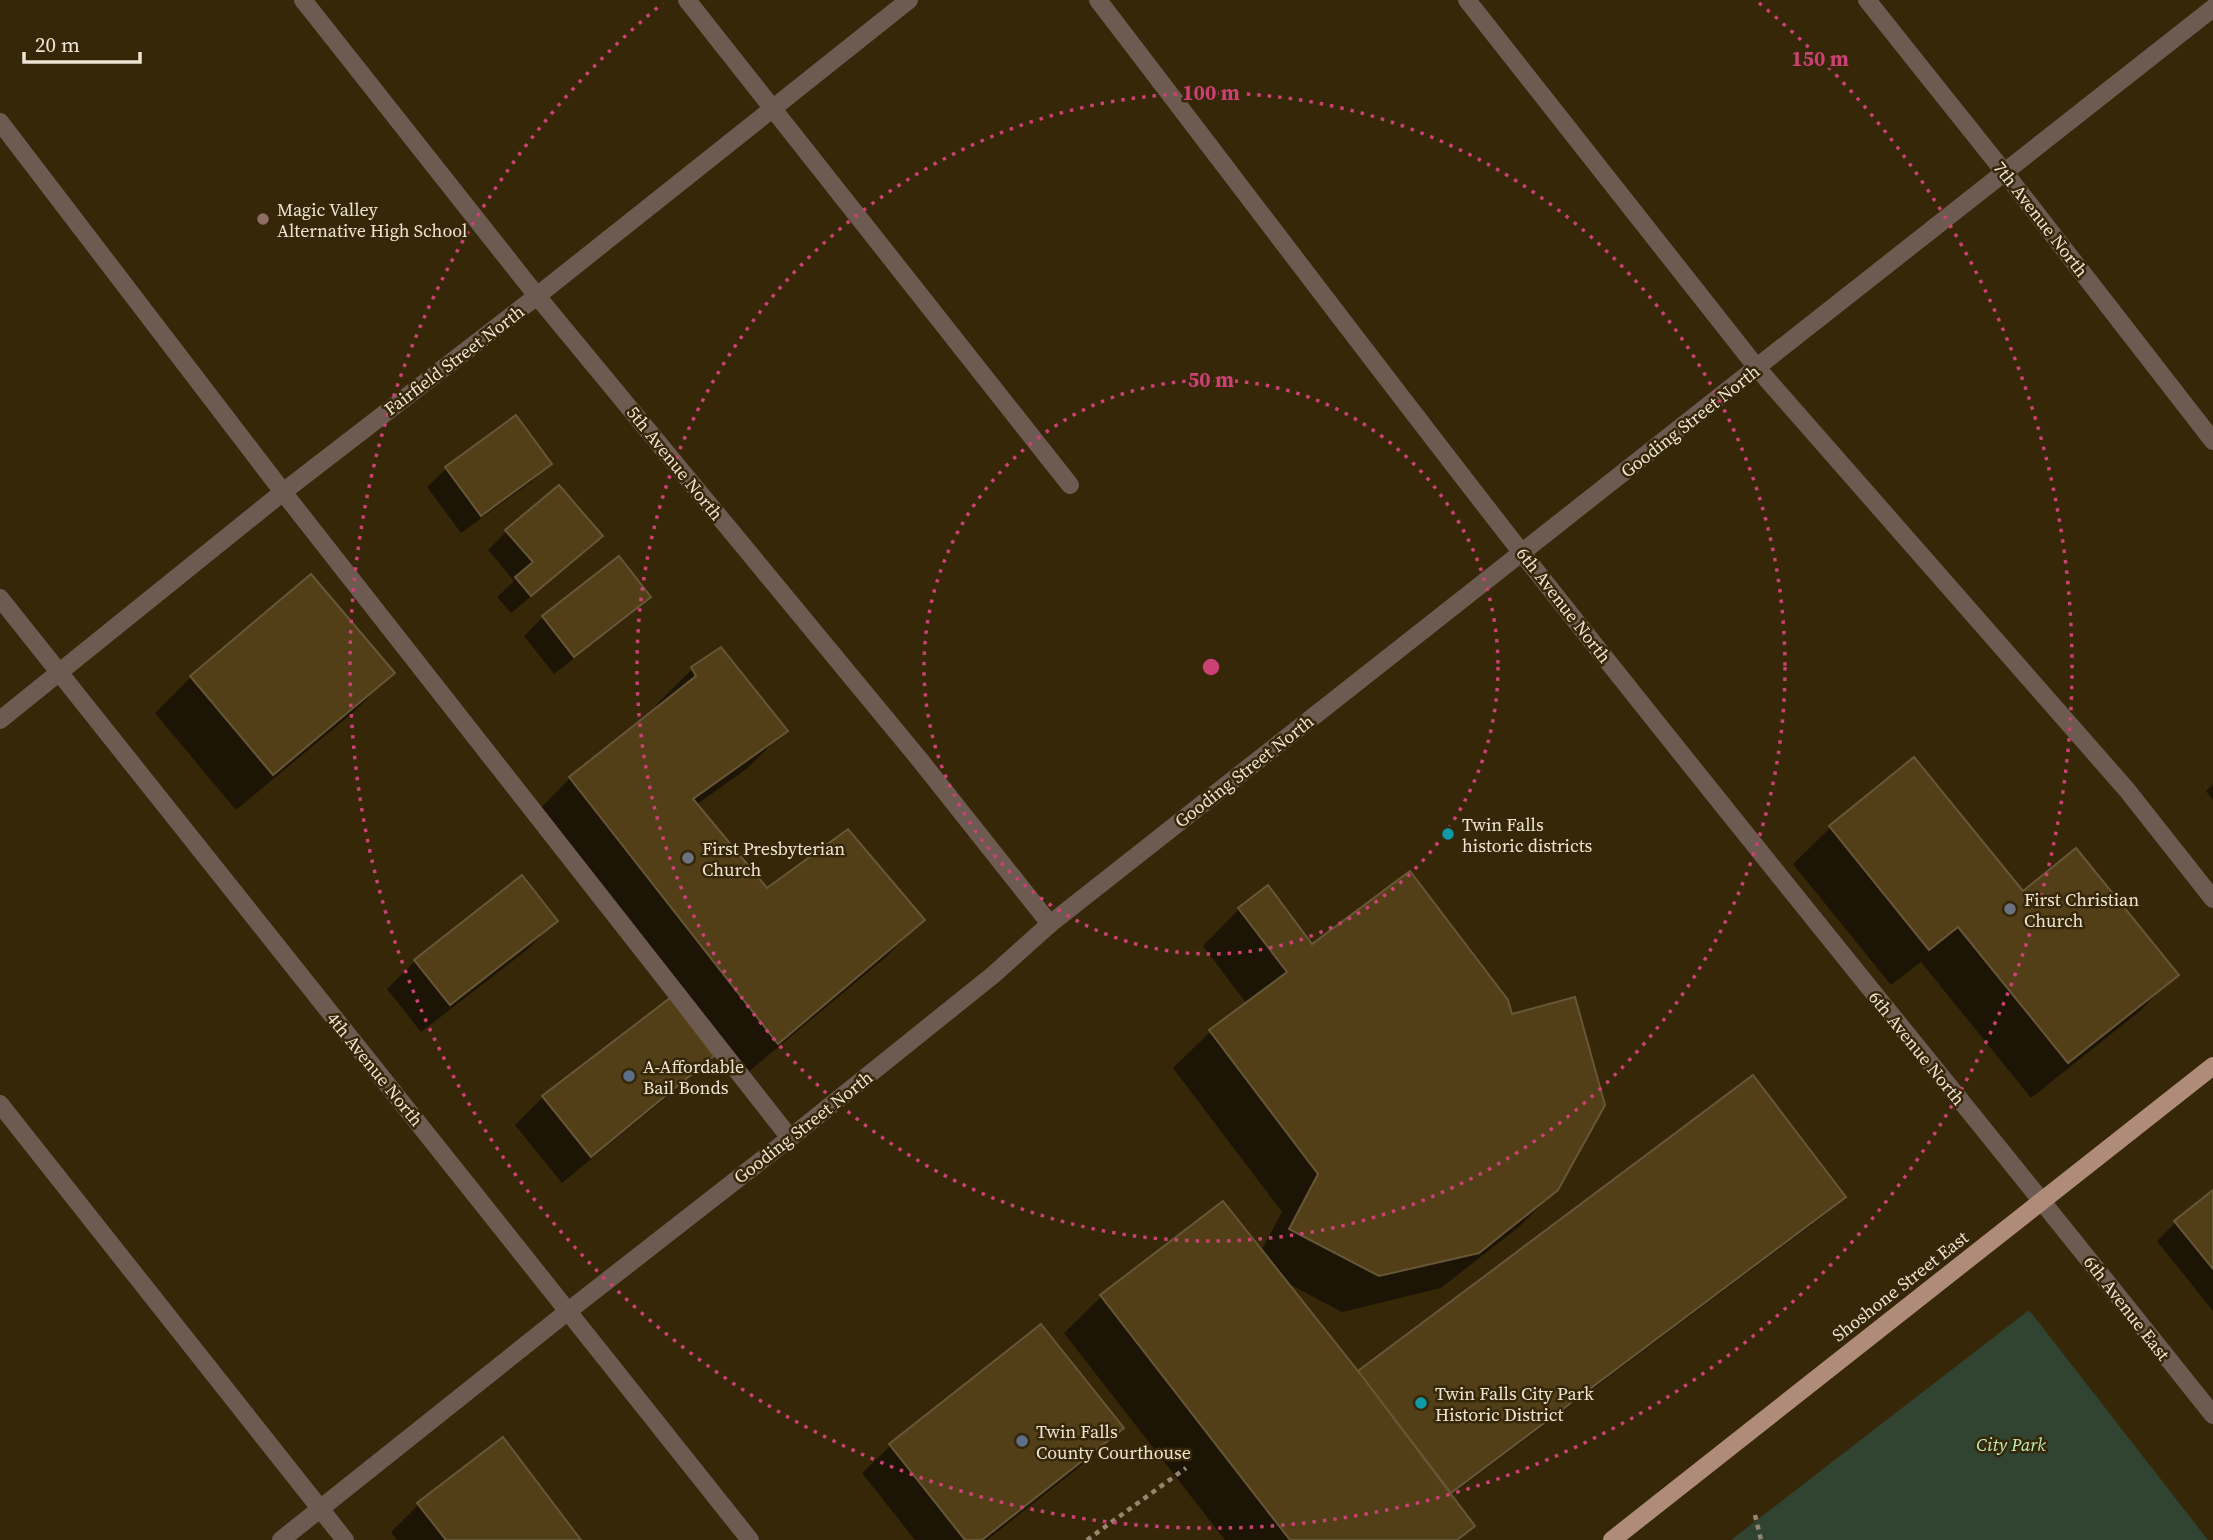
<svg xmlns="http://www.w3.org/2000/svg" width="2213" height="1540" font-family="'Source Serif 4',serif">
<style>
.green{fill:#314331}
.shadow{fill:#0007}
.building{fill:#523f18;stroke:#675738;stroke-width:2}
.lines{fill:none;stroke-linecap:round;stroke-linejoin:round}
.path{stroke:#93876f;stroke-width:4.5;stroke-dasharray:5 5;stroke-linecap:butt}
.minor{stroke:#6d5b52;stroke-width:18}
.major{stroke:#af8c79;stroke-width:18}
.ring{fill:none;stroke:#cb4173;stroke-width:3.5;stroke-dasharray:3.5 7}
.education-dot{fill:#8d6e63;stroke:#362708;stroke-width:2.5}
.culture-dot{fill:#0f9aa8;stroke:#362708;stroke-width:2.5}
.worship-dot{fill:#6b7280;stroke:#362708;stroke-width:2.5}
.service-dot{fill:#5c6f8a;stroke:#362708;stroke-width:2.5}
.labels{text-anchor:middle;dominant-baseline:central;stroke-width:5;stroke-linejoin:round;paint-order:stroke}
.poi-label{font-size:18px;fill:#eee4d3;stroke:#362708;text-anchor:start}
.street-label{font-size:18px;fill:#eee4d3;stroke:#362708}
.park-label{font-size:18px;font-style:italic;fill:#bbf1bb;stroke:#362708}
.centre{fill:#cb4173;stroke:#362708;stroke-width:3.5}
.ring-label{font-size:21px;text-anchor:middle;font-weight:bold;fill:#cb4173;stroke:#362708;stroke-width:5;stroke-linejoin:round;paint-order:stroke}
</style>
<rect width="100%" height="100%" fill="#362708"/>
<path class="green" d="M2029,1310L2208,1540H1731Z"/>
<g class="shadow">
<path d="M516,417L550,464L531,482L461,533L427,487L446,469Z"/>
<path d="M507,531L600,535L582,554L511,613L497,597L514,581L488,550Z"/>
<path d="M618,559L648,597L630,615L554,674L524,636L543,617Z"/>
<path d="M692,669L785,730L749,767L696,805L767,891L923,920L886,957L740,1079L534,815L570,778L658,708L656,705Z"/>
<path d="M392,673L356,710L236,810L155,713L191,677Z"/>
<path d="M1914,760L2022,893L2176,974L2140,1011L2031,1098L1921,962L1891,985L1793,864L1830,828Z"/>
<path d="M2213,784V800L2206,791Z"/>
<path d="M1239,909L1312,947L1557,1189L1520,1226L1441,1288L1342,1312L1287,1283L1358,1373L1753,1077L1843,1196L1825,1215L1450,1496L1473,1526L1459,1540H1225L1064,1333L1101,1297L1223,1203L1261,1251L1282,1212L1173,1068L1210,1032L1247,1004L1203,946Z"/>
<path d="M555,921L528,949L421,1032L387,989L415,961Z"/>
<path d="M712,1056L684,1083L562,1183L515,1125L543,1097Z"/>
<path d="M2213,1192V1311L2157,1241L2176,1222Z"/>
<path d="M1041,1326L1121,1428L1093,1456L987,1540H915L862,1473L890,1446Z"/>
<path d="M419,1504L579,1540H397L391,1532Z"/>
</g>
<g class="building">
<path d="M516,415L552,464L481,516L445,467Z"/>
<path d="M559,485L603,536L531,596L515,577L533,562L505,530Z"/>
<path d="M619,556L651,597L574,657L542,616Z"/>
<path d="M311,574L395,673L273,775L190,676Z"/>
<path d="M721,647L788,731L693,799L767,888L848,829L925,920L778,1044L569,777L696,676L691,667Z"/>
<path d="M1914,757L2023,891L2076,848L2179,975L2068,1063L1958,927L1929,950L1829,826Z"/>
<path d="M1410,871L1508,1000L1512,1014L1575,997L1605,1105L1558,1190L1479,1253L1379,1276L1289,1229L1318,1174L1209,1030L1287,972L1238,908L1268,885L1312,944Z"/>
<path d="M522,875L558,921L450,1005L414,960Z"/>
<path d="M670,998L714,1056L591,1157L542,1096Z"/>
<path d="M1753,1075L1846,1197L1451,1493L1358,1371Z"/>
<path d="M2213,1190V1269L2174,1221Z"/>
<path d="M1223,1201L1358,1371L1475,1526L1457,1540H1290L1100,1295Z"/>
<path d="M1041,1324L1124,1428L982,1540H965L889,1444Z"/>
<path d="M503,1437L581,1540H446L417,1503Z"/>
</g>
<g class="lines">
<g class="path">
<path d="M1755,1515L1761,1540"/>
<path d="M1087,1540L1186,1468"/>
</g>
<g class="minor">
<path d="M303,0L537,296L920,760L1050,924"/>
<path d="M687,0L1070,485"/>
<path d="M1098,0C1239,184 1379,370 1522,553C1750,843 1984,1127 2213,1415"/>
<path d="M1467,0L1758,369L2127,790L2213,899"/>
<path d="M1867,0L2005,173L2213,441"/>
<path d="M0,122L283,492L790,1138"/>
<path d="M0,598L750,1540"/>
<path d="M0,720L283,492L537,296L909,0"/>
<path d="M0,1104L345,1540"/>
<path d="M281,1540L567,1312L790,1138L993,975L1050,924C1437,619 1826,315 2213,8"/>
</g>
<path class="major" d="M1612,1540L2213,1066"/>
</g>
<g class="ring">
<circle cx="1211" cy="667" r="287"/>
<circle cx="1211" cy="667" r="574"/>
<path d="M1759 3A861 861 0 1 1 663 3"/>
</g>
<circle class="education-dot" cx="263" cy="219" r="7"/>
<g class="culture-dot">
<circle cx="1448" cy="834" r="7"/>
<circle cx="1421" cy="1403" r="7"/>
</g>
<g class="worship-dot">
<circle cx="688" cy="858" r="7"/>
<circle cx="2010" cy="909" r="7"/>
</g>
<g class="service-dot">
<circle cx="629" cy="1076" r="7"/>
<circle cx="1022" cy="1441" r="7"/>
</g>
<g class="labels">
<g class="poi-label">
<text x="277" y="209">Magic Valley<tspan x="277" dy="21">Alternative High School</tspan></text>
<text x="1462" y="824">Twin Falls<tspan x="1462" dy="21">historic districts</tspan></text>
<text x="702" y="848">First Presbyterian<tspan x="702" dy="21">Church</tspan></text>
<text x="2024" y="899">First Christian<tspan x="2024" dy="21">Church</tspan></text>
<text x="643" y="1066">A-Affordable<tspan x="643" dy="21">Bail Bonds</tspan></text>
<text x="1435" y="1393">Twin Falls City Park<tspan x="1435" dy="21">Historic District</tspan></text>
<text x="1036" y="1431">Twin Falls<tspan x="1036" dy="21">County Courthouse</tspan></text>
</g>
<g class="street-label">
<text transform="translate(2041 219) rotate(52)">7th Avenue North</text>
<text transform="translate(454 360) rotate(-37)">Fairfield Street North</text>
<text transform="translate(1690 421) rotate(-38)">Gooding Street North</text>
<text transform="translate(675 463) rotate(51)">5th Avenue North</text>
<text transform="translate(1564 605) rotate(52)">6th Avenue North</text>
<text transform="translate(1244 771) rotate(-38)">Gooding Street North</text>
<text transform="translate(1917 1048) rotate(51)">6th Avenue North</text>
<text transform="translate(375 1069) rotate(51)">4th Avenue North</text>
<text transform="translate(803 1127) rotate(-38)">Gooding Street North</text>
<text transform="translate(1900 1286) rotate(-38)">Shoshone Street East</text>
<text transform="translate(2127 1308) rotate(52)">6th Avenue East</text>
</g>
<g class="park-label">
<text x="2011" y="1444">City Park</text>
</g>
</g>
<circle cx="1211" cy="667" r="10" class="centre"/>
<g class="ring-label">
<text x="1820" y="66">150 m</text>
<text x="1211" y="100">100 m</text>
<text x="1211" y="387">50 m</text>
</g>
<path d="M24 52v10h116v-10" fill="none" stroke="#eee4d3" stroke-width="3.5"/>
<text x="35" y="52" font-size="21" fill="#eee4d3" stroke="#362708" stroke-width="5" paint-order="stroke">20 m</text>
</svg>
